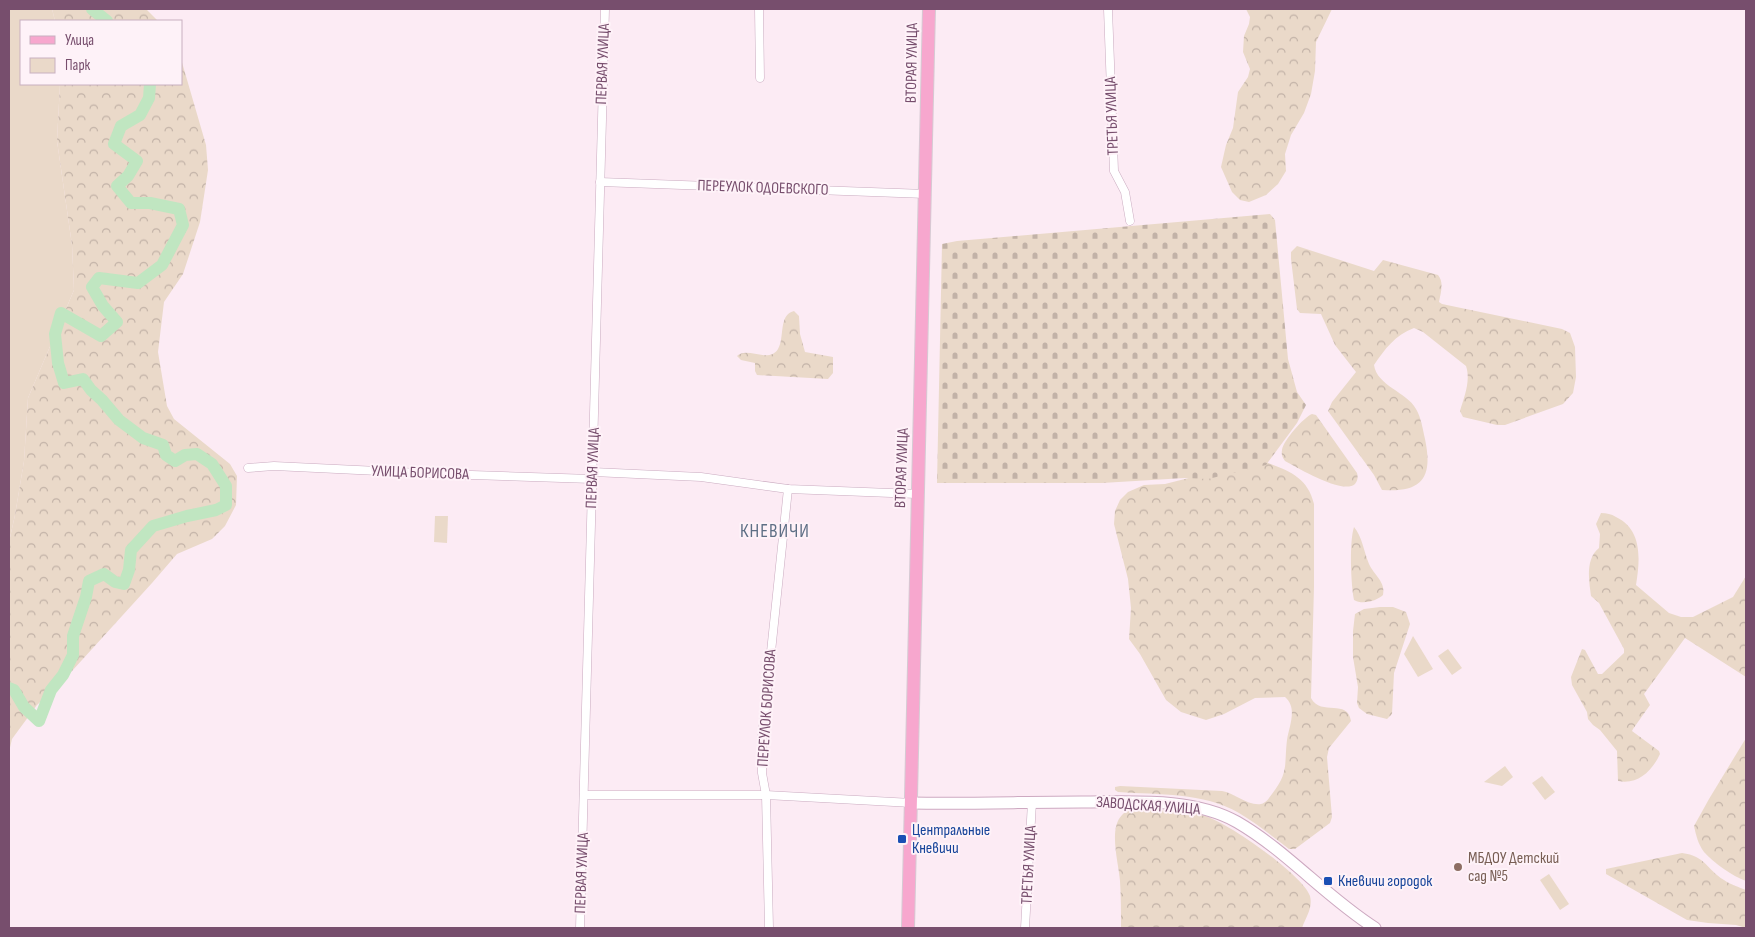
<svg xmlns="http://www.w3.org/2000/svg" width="1755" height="937" font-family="'Sofia Sans Condensed',sans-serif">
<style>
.green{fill:#ead9c9}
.forest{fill:url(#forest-crowns)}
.cemetery{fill:url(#cemetery-stones)}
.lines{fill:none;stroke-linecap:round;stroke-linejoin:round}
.river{stroke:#c0e6c1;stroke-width:12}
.street-casing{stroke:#caabc0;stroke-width:9}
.secondary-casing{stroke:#cda9c1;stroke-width:13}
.primary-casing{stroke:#d6cad3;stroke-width:14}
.street{stroke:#fff;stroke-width:8}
.secondary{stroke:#fff;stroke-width:11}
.primary{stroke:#f7a7ce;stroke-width:12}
.transit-dot{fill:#1a4fb4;stroke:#fef2f8;stroke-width:2}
.education-dot{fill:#8d6e63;stroke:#fef2f8;stroke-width:2}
.labels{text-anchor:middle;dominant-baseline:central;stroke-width:4;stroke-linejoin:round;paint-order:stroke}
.street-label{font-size:16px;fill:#774e6d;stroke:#fef2f8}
.transit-label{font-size:16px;fill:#164399;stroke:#fef2f8;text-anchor:start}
.education-label{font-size:16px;fill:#785e54;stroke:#fef2f8;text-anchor:start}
.quarter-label{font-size:19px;letter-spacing:1px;fill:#5e6f85;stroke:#fef2f8}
</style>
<defs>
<pattern id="forest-crowns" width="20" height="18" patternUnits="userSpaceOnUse" patternTransform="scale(1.25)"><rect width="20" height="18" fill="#ead9c9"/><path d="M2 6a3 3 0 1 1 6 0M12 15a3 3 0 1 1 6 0" fill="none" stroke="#c2b2a7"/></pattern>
<pattern id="cemetery-stones" width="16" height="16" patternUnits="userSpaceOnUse" patternTransform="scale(1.25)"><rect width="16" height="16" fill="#ead9c9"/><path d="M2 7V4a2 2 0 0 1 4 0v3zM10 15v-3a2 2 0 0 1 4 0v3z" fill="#c2b2a7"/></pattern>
</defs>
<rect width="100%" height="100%" fill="#fcebf4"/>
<g class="green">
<path d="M9,9H52L55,21H21V84H60L57,141L72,245L74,290L28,398L24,461L15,515L9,542Z"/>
<path d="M435,516H448L447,543L434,542Z"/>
<path d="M1413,636L1433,669L1418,677L1404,654Z"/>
<path d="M1448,649L1462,668L1452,675L1438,656Z"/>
<path d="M1505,766L1513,777L1502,786L1484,782Z"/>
<path d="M1542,776L1555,792L1545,800L1532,783Z"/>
<path d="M1549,874L1569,904L1560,910L1540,880Z"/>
</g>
<g class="forest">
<path d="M52,9H146L158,21H55Z"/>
<path d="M1246,9H1332L1316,42L1315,71L1311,94L1304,113L1291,135L1285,154L1286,171L1278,184L1266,195L1249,202L1240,200L1232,192L1221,167L1226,145L1233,128L1238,92L1248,77L1250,69L1243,52L1244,36L1249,24L1250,17Z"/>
<path d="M181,59L206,145L208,170L200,222L183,274L164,302L158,352L167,406L174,419L230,464L237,476L236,505L225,526L212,539L177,554L152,583L62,682L37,705L12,739L9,752V542L15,515L24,461L28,398L74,290L72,245L57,141L60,84H181Z"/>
<path d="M1297,246L1374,271L1383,260L1438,275C1444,282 1441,292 1439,302L1442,304L1562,329L1570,333L1575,347L1576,377L1573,393L1563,404L1505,425H1497L1463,417L1460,411C1464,397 1471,381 1466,366L1423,332L1414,328C1395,335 1385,349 1374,365C1377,386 1407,392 1416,409C1421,417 1423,430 1425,439C1433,477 1423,493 1382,490L1374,475L1328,411L1332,402L1356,372L1335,345L1321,314L1300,313L1297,309L1291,259V252Z"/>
<path d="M794,311L799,316L800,334L805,352L833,357V373L828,379L757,375L755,371V363L741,360L737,356C747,346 769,364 778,349C785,338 778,315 794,311Z"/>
<path d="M1312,414L1316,415L1357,473C1358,477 1358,480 1355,484C1343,495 1298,468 1285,461C1283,458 1281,455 1282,450C1283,441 1304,417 1312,414Z"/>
<path d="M1260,460C1286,470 1307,475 1314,504V587L1311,698C1321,717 1348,698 1351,721L1329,748L1327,757L1332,817L1330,823L1295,849H1289C1273,837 1256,823 1239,813C1203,792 1159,795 1118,792L1115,790V787L1120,786L1222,791C1234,793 1248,806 1261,804C1266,803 1269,798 1272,794C1289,772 1284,765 1287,740C1289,726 1298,708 1285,697L1255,698L1224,714L1206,720L1181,712L1166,700L1140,654L1129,639L1131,608L1128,579L1114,524L1115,511L1120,500L1128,492L1144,485L1165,484Z"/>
<path d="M1601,513C1607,513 1611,514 1616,517C1643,530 1640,560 1636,585L1669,613L1681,617H1693L1733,597L1746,576V677L1685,638L1644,694L1650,705L1633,729L1632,731L1659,751L1660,754C1652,771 1638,785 1618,781L1617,751L1600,730L1593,725L1588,719L1587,712L1572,685L1571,677L1582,649L1585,650L1598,674H1602L1624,653V649L1599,603L1591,596C1589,581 1585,559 1599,548L1600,534L1596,524Z"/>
<path d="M1354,527C1362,536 1364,552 1369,564C1374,575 1386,582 1383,595C1377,601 1362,605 1354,600C1351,585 1349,542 1354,527Z"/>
<path d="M1380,607H1393L1406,612L1410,624L1394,673L1392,714L1387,719L1367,714L1359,708L1357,703L1358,687L1353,657V631L1355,614L1364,609Z"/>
<path d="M1746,738V881C1732,876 1714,863 1704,852C1698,844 1696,835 1694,826L1709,799Z"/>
<path d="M1144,809C1164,811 1186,811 1205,816C1227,822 1303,875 1310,896C1313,908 1306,917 1302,928H1121C1121,912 1121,897 1120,881C1119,864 1108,829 1122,815C1127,809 1136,810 1144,809Z"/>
<path d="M1682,853C1706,856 1706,869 1724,880C1731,885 1739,887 1746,890V928L1736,925L1708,923L1687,920L1606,874V869Z"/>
</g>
<path class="cemetery" d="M1270,214L1275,220L1288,359L1297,392L1306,405L1297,423L1266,465L1208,479L1185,478L1102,483H937L942,244L957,241Z"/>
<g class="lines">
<g class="river">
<path d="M92,9L107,21"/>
<path d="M9,688L14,690L24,707L39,721L51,690L63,675L73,655V636L86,597L89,581L104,574L115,582L124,584L129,570L131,550L153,526L187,516L216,510L226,505V486L212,464L197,454L185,455L175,461L166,455L163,445L143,438L119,420L102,400L91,390L83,379L64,383L58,363L55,334L61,313L101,336L117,322L103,306L92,287L99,278L138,283L162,265L183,225L179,209L150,203H131L117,186L128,176L137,161L114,144L121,126L140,115L149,98L150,84"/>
</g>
<g class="street-casing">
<g id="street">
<path d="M759,9L760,78"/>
<path d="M1108,9L1114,171L1125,192L1130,221"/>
<path d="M600,182L926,194"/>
<path d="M248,468L274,466L441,474L592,479"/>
<path d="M593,472L701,477L788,489L917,494"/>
<path d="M584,795H766L912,803"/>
<path d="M580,928L605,9"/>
<path d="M769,928L766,795L762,773V738L788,489"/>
<path d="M1025,928L1032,802"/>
</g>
</g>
<g class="secondary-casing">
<path id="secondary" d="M912,803C968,804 1025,802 1082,802C1131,802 1193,797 1237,822C1287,851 1326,897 1375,928"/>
</g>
<g class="primary-casing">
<path id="primary" d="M908,928L929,9"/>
</g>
<use href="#street" class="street"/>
<use href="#secondary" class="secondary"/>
<use href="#primary" class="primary"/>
</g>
<g class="transit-dot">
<rect x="897" y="834" width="10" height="10" rx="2.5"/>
<rect x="1323" y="876" width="10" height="10" rx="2.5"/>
</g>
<circle class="education-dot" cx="1458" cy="867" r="5"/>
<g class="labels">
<g class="street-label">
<text transform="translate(912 63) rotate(-89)">ВТОРАЯ УЛИЦА</text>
<text transform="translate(603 64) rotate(-88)">ПЕРВАЯ УЛИЦА</text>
<text transform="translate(1112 116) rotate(-92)">ТРЕТЬЯ УЛИЦА</text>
<text transform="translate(763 188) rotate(2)">ПЕРЕУЛОК ОДОЕВСКОГО</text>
<text transform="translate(593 468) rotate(-88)">ПЕРВАЯ УЛИЦА</text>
<text transform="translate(902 468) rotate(-88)">ВТОРАЯ УЛИЦА</text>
<text transform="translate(420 473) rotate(2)">УЛИЦА БОРИСОВА</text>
<text transform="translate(767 708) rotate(-86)">ПЕРЕУЛОК БОРИСОВА</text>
<text transform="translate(1148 806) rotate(4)">ЗАВОДСКАЯ УЛИЦА</text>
<text transform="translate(1029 865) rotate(-87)">ТРЕТЬЯ УЛИЦА</text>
<text transform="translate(582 873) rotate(-88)">ПЕРВАЯ УЛИЦА</text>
</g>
<g class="transit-label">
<text x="912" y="830">Центральные<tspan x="912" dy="18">Кневичи</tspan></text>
<text x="1338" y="881">Кневичи городок</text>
</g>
<g class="education-label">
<text x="1468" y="858">МБДОУ Детский<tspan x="1468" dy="18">сад №5</tspan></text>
</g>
<g class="quarter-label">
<text x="775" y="531">КНЕВИЧИ</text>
</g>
</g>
<rect width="1755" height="937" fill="none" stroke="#774e6d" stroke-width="20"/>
<rect x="20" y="20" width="162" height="65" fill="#fef2f8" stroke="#c8b0c0"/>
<rect x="30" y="36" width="25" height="8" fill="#f7a7ce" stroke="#c8b0c0"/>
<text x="65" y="45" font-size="15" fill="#774e6d">Улица</text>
<rect x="30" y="58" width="25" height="15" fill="#ead9c9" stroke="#c8b0c0"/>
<text x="65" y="70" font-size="15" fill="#774e6d">Парк</text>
</svg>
